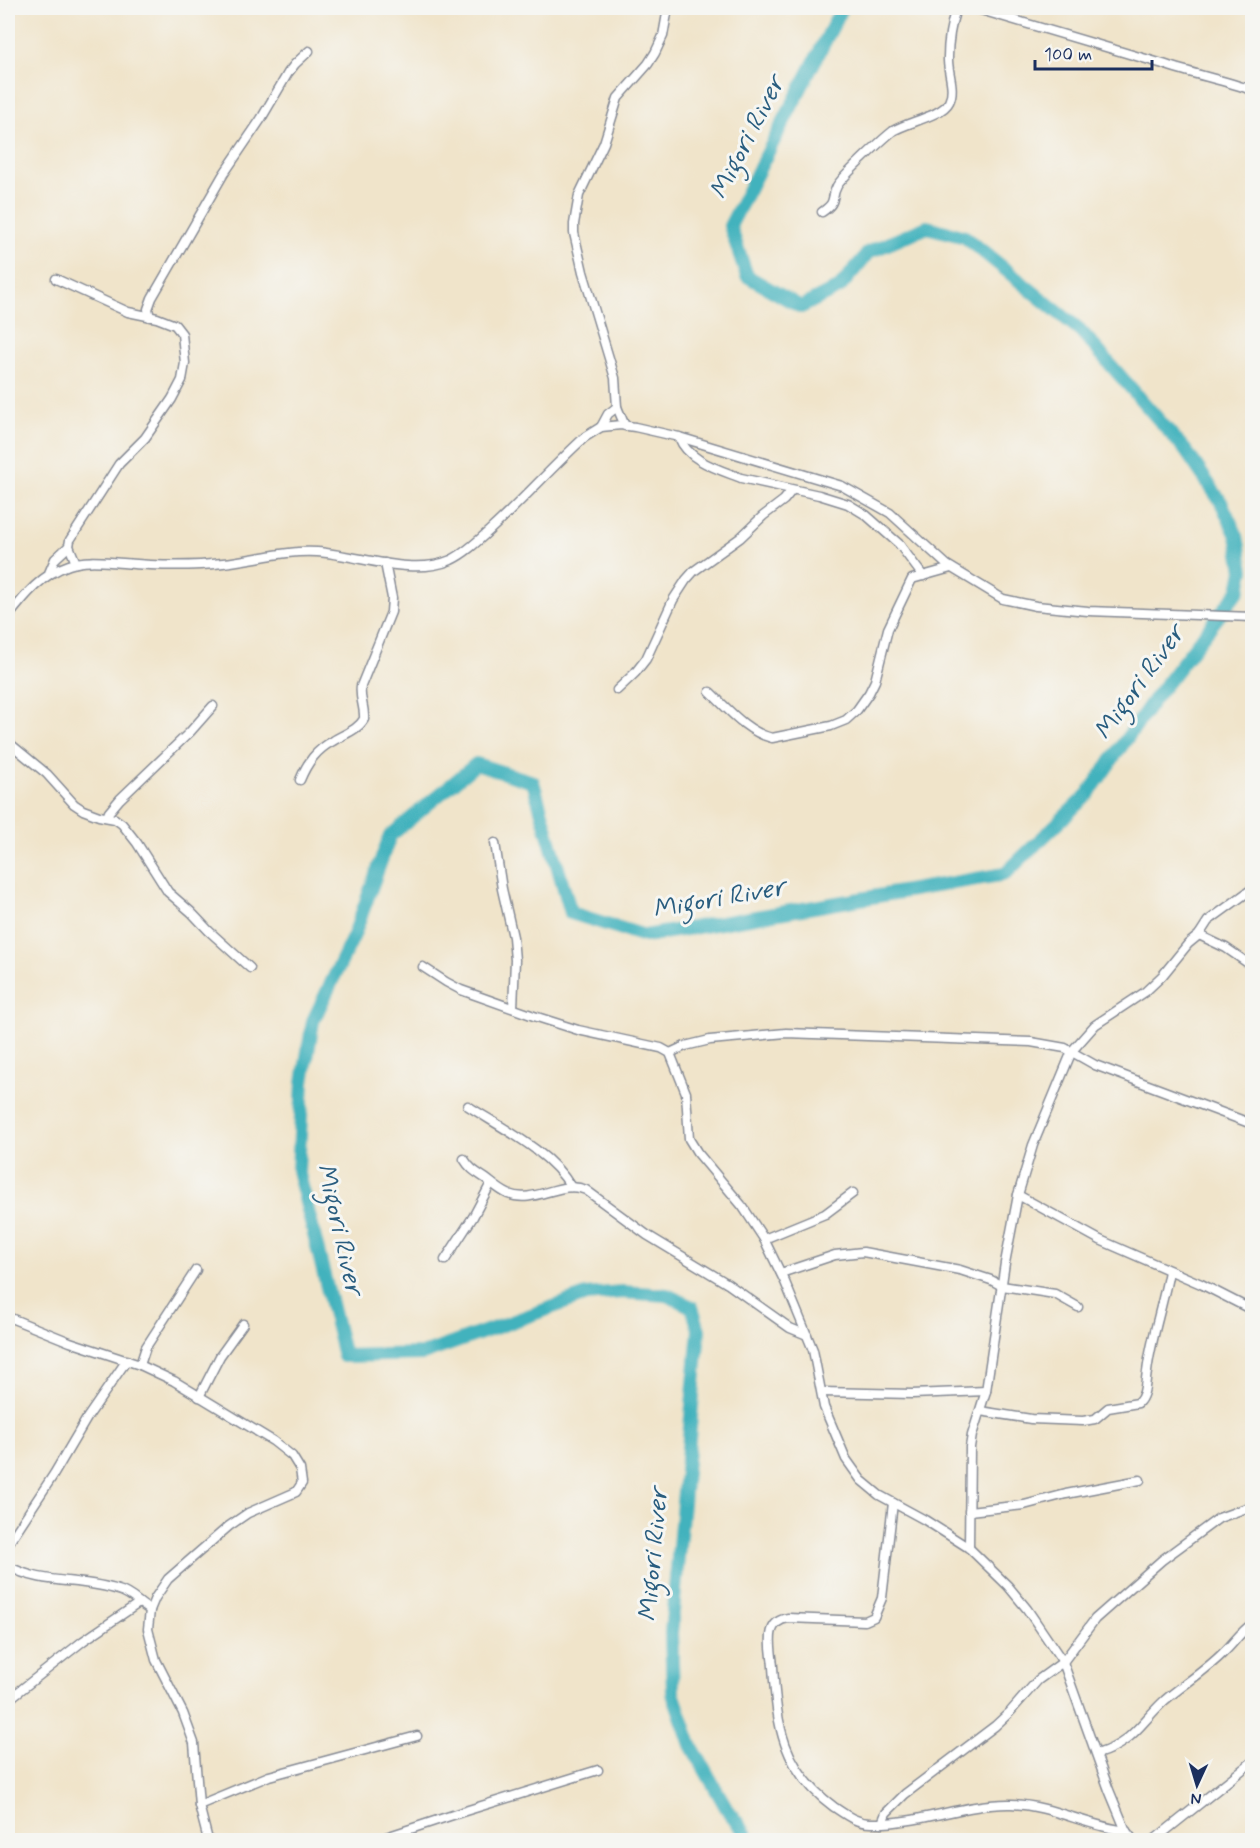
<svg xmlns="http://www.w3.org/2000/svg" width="1260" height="1848" font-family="Mynerve,sans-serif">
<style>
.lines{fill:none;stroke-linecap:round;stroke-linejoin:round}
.river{stroke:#43b2bd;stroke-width:14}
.minor-casing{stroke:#868a94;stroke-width:11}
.minor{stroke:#fff;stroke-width:8}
.labels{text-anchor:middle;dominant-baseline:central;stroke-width:6;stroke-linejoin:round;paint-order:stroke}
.water-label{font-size:26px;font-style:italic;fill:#295d7f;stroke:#f6f6f2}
</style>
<rect width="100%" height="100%" fill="#f6f6f2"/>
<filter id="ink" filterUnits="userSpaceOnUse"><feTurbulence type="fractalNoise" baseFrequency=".0167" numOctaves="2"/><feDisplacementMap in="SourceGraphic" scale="12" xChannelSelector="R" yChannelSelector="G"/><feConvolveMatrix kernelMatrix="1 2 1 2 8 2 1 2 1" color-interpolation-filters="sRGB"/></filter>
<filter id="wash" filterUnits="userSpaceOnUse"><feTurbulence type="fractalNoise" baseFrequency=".008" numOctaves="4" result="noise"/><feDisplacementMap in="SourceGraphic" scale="24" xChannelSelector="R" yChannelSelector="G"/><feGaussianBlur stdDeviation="1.35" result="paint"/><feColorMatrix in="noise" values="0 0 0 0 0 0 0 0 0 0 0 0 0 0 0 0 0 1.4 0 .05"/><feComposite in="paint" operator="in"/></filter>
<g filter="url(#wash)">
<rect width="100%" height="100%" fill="#f0e4ca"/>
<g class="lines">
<path class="river" d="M750,1840L727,1809L691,1745L673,1693L671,1633L699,1330L692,1307L667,1295L622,1292L586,1295L423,1354L344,1356L298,1170L303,1082L313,1021L354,935L390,836L476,764L533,782L571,913L645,936L1005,874L1088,794L1155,698L1239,590L1243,570L1237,536L1221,502L1186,451L1080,330L965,237L927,227L869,252L840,287L801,307L747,276L730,226L842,8"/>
</g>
</g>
<g filter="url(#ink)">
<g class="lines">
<g class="minor-casing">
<g id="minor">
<path d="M974,8L1163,64C1192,74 1223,80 1252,90"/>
<path d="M822,212C838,201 830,199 837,186C842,177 884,138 893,131C907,122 942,116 949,102C956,88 947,72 948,57C948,40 951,24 956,8"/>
<path d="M56,279L128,312L157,318L175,325L182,334L185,363L182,380L172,399L145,438L119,464L70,540L69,546L76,563"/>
<path d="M150,317L148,309L152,298L223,175L261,119L288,73L295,64L309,51"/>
<path d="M625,426L617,407L615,378L583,272L574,233V224L579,195L604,143L618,98L648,64L655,53L663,36L668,8"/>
<path d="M601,427L608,414L617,407"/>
<path d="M679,437C688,461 718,469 741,478L819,495L848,504L866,515L899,544L923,576"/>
<path d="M49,573L55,559L69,546"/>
<path d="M8,617C25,595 42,574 69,565C86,559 105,562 123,563C156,566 189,567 223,563C254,560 285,550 317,552C359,555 412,577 451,560C466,553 479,540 491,529C523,500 552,467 585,437L601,427L621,425L635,427L679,437L842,486L890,513L947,565L1003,599L1036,606L1088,611L1252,617"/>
<path d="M617,690L635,673L646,659L673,600L686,580L694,571L740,538L763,516L784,500L792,490"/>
<path d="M710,692C728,709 747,732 772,738L831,726L846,720L857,710L869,693L875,681L888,629L912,579L951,568"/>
<path d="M8,742L47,774L74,804L83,810L99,816L115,819L122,824L137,843L168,892L191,912L209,931L250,968"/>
<path d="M300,780C307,763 316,750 333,741C344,734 358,730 364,719C365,707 359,698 361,686L391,612L392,598L385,563"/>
<path d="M107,817L109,812L120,799L190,732L213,706"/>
<path d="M495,843L502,889L513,937L515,960L513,1008"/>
<path d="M1199,935L1226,948L1252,966"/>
<path d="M423,967L446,982L461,990L534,1016L578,1030L661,1048L670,1053L686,1093L689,1139L697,1152L743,1207L764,1239L785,1282L813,1350L824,1407L846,1459L861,1480L879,1495L925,1520L969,1548L1008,1586L1027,1609L1063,1662L1109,1790L1126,1831L1133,1840"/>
<path d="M670,1053L685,1046L710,1040L786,1033L1031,1042L1065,1048L1095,1065L1252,1124"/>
<path d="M468,1106C502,1128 551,1152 571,1187"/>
<path d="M464,1159C470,1169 476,1172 485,1178C492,1183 499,1190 508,1194C535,1205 560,1179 586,1190L647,1235L728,1284L790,1328L807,1335"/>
<path d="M1018,1195L1100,1240L1201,1284L1252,1310"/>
<path d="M764,1239L825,1214L853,1193"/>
<path d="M445,1260L473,1217L491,1183"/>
<path d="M781,1273L835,1255L863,1252L960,1270L991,1280L1002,1286L1055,1294L1078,1307"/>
<path d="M8,1317L70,1342L140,1365L174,1381L273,1441L292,1456L300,1469L302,1483L296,1492L248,1513L229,1526L168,1579L155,1598L150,1610L148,1629L156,1660L183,1713L194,1743L199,1805L208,1840"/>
<path d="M140,1365L146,1347L196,1270"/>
<path d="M822,1392L912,1394L986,1391"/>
<path d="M199,1397L220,1356L243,1324"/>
<path d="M980,1411L1031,1419L1083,1421L1095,1419L1108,1408L1138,1403C1146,1395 1145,1383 1147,1372C1151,1338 1163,1305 1169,1271"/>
<path d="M893,1503L882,1598L874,1617L865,1621L788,1618C763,1622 772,1648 773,1667C777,1726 782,1769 834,1807C846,1815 856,1823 871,1823C918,1825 964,1803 1011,1804C1051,1805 1086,1826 1126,1831"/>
<path d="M969,1511L1024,1505L1066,1494L1140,1480"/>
<path d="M8,1544L54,1474L87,1418L127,1360"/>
<path d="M969,1548L970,1447L972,1435L986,1391L1005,1263L1018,1195L1033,1145L1072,1051L1095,1025L1145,992L1162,976L1188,944L1199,935L1208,921L1252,889"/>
<path d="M8,1566C41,1585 83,1578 118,1590C131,1593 139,1604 150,1610"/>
<path d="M8,1700L83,1641L139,1603"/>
<path d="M1097,1754C1133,1743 1140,1723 1165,1700C1184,1684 1205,1671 1223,1653C1234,1643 1240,1632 1252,1624"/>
<path d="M199,1805L269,1776L417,1736"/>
<path d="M882,1823L886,1813L905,1794L995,1726L1010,1712L1038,1680L1063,1662L1095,1619L1162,1560L1219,1518L1252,1506"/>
<path d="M377,1840L462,1812L598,1770"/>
<path d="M1154,1840L1252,1762"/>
</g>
</g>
<use href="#minor" class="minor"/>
</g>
</g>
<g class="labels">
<g class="water-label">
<text transform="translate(748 138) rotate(-63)">Migori River</text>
<text transform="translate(1140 683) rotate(-54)">Migori River</text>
<text transform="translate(719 899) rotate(-10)">Migori River</text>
<text transform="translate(339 1229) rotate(77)">Migori River</text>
<text transform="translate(654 1555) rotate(-85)">Migori River</text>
</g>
</g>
<rect width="1260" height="1848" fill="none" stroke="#f6f6f2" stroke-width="30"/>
<g transform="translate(1197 1785) rotate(184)" stroke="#f6f6f2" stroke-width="4.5" paint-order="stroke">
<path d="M0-4.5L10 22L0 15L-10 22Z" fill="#1b2f5e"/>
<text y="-9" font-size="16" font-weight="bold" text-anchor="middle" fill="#1b2f5e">N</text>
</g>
<path d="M1035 60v9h117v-9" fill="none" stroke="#1b2f5e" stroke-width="3"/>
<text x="1044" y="60" font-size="18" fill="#1b2f5e" stroke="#f6f6f2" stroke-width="4.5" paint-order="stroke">100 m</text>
</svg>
